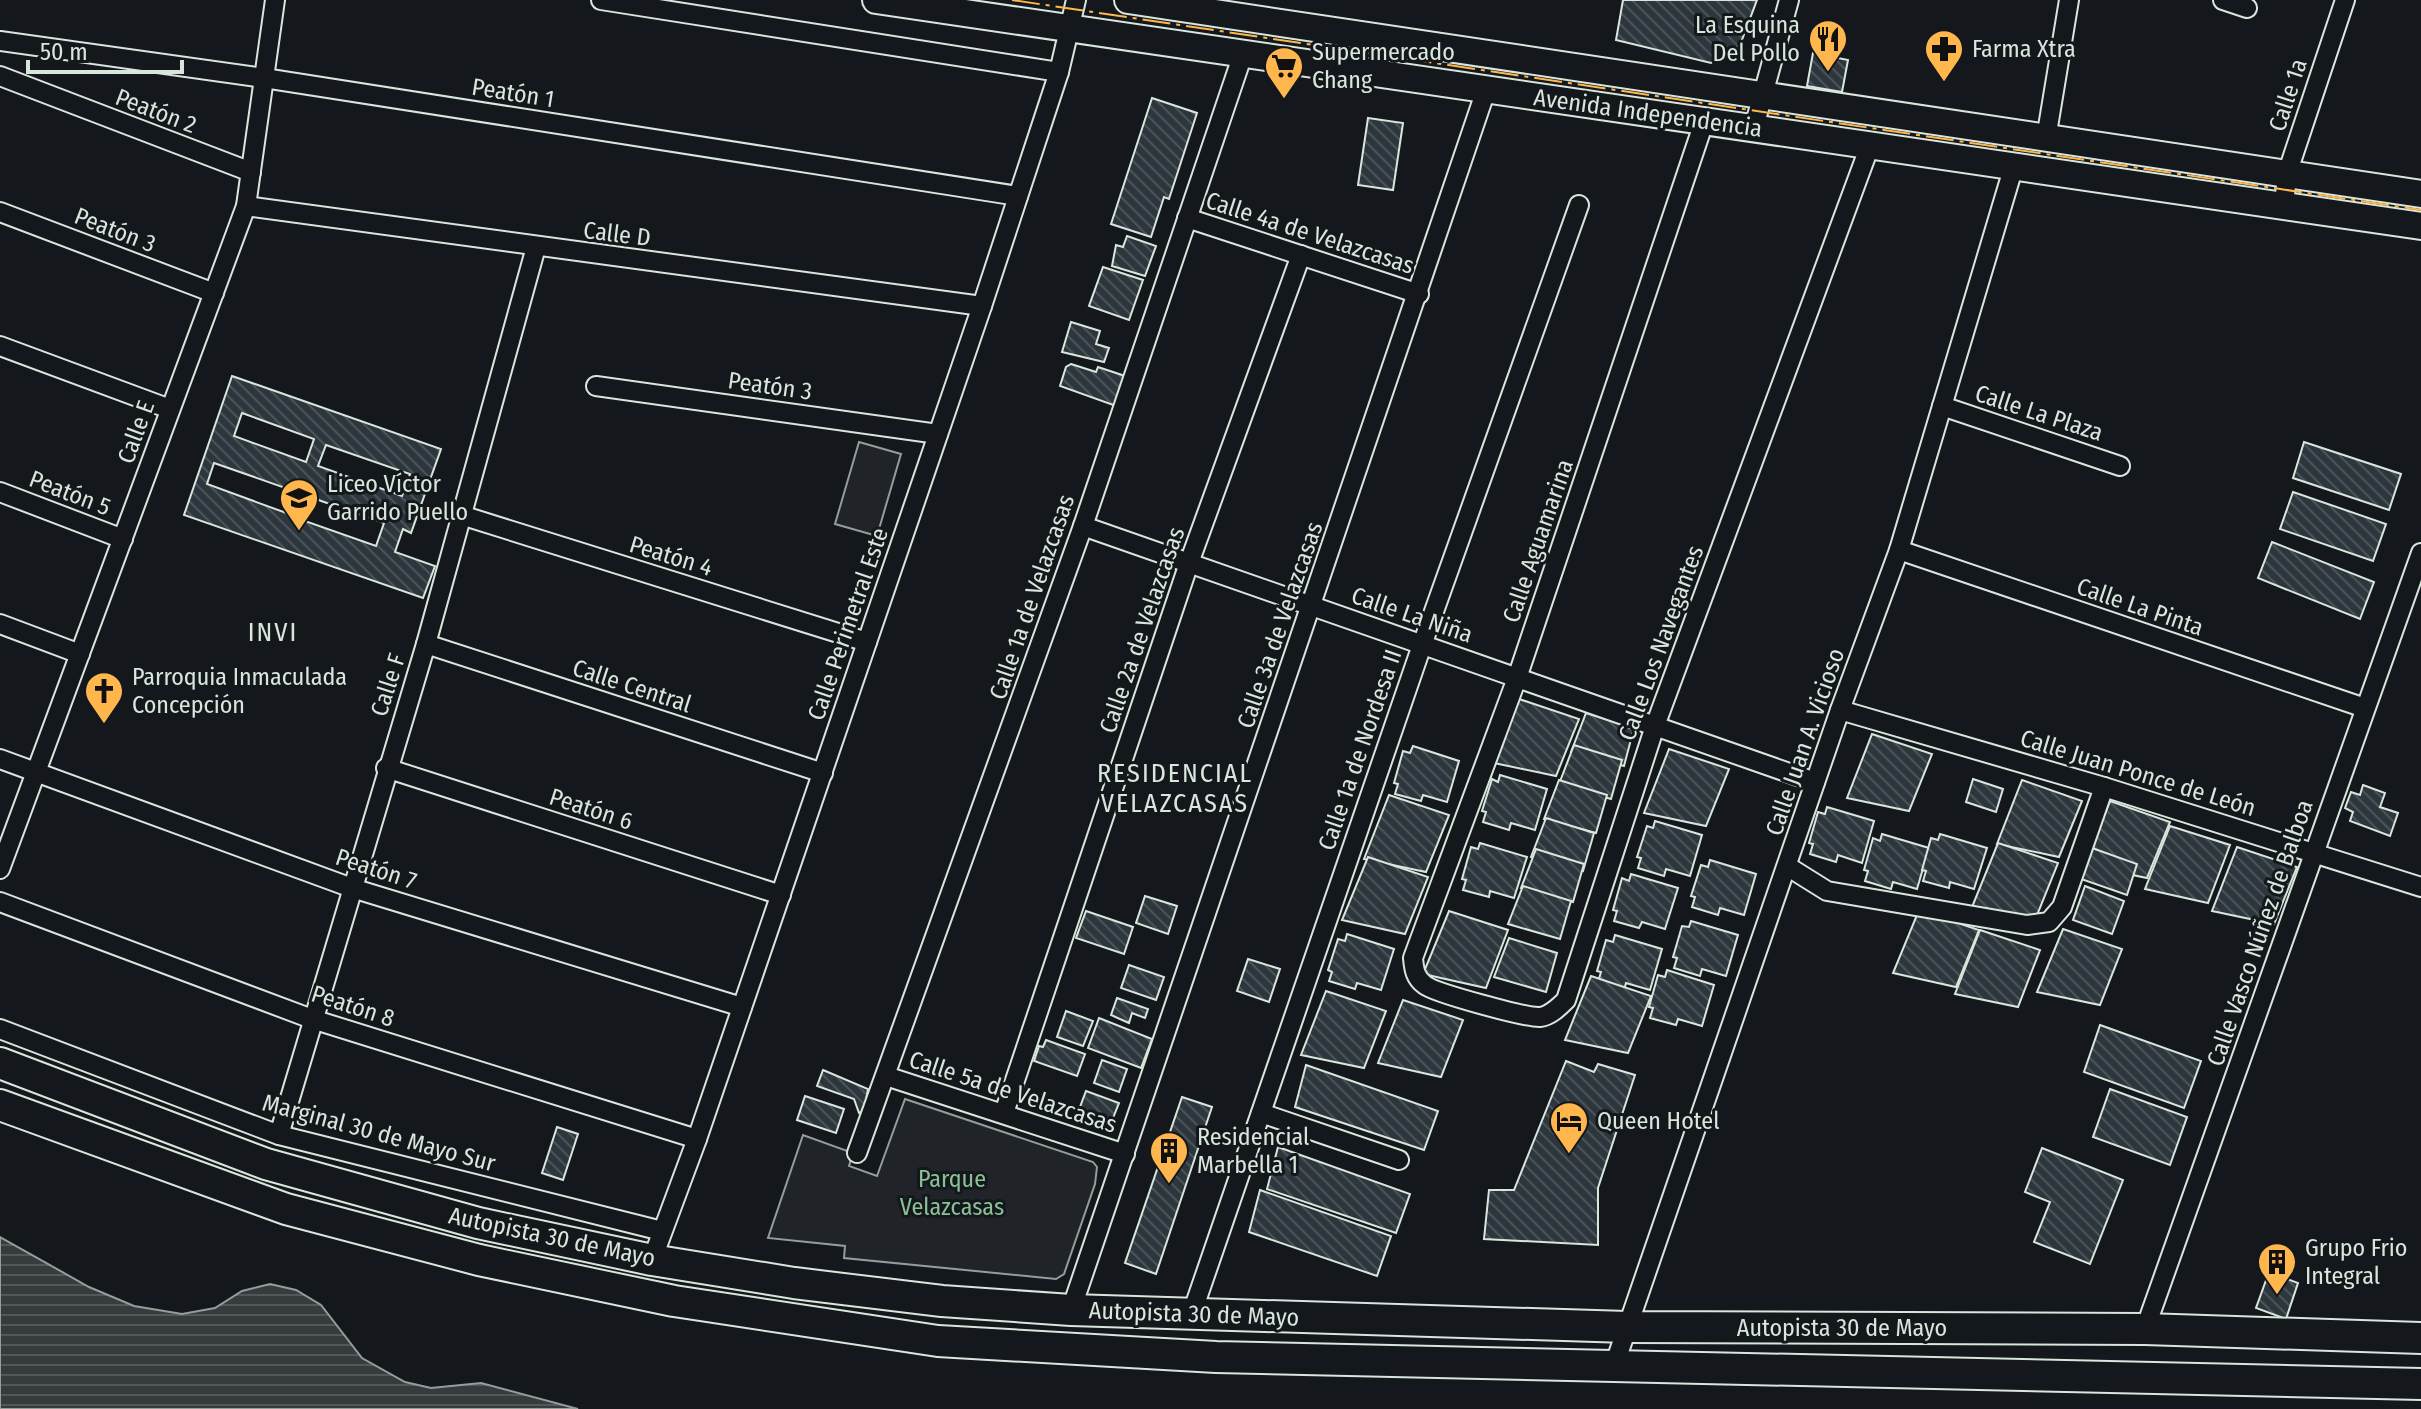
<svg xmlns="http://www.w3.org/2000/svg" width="2421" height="1409" font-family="'Fira Sans Condensed',sans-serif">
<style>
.green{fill:#202428;stroke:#939e99;stroke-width:2}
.water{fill:url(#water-rules);stroke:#939e99;stroke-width:2}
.building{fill:url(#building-back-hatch);stroke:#d8e6dc;stroke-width:2;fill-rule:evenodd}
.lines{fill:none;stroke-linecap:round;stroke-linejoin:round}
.minor-casing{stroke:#d8e6dc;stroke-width:22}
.secondary-casing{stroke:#d8e6dc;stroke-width:30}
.trunk-casing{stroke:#d8e6dc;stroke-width:34}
.minor{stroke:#14181c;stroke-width:18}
.secondary{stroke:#14181c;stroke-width:26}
.trunk{stroke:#14181c;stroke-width:30}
.power{stroke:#ffb74d;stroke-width:2;stroke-dasharray:28 6 4 6;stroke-linecap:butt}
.labels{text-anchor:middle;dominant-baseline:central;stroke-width:6;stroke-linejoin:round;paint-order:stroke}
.poi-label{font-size:24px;fill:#d8e6dc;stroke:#14181c;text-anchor:start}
.street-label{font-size:24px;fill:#d8e6dc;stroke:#14181c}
.park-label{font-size:24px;fill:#8ac095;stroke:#14181c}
.neighbourhood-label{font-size:26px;letter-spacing:2px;fill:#d8e6dc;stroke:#14181c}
</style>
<defs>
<pattern id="water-rules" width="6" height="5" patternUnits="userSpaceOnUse" patternTransform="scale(2)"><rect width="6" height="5" fill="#363b3e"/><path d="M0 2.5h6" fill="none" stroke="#525759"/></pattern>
<pattern id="building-back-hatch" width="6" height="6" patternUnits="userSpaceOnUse" patternTransform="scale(2)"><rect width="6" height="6" fill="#2c363c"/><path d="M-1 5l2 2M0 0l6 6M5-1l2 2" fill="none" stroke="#4a5358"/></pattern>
</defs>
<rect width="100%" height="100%" fill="#14181c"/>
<g class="green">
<path d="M859,442L901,454L877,536L835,524Z"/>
<path d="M905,1099L1093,1162L1097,1167L1095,1184L1064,1274L1056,1279L844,1258L845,1246L768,1238L803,1135L853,1153L849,1166L877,1176Z"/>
</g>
<path class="water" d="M0,1237L89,1287L134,1306L182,1314L215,1308L242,1291L270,1284L296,1290L321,1305L362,1358L405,1382L431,1388L481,1383L578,1409H0Z"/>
<g class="building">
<path d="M1623,0H1757L1740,45L1711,63L1616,40Z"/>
<path d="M1813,53L1848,60L1842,92L1807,86Z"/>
<path d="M1152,98L1197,113L1169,199L1164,197L1151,237L1111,224Z"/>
<path d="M1368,118L1403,123L1393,190L1358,185Z"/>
<path d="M1127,236L1156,246L1145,276L1112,266L1116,245L1123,247Z"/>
<path d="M1103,267L1143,280L1129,320L1089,306Z"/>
<path d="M1071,322L1100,331L1096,344L1109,348L1104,362L1062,352Z"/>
<path d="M1071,364L1096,372L1098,367L1125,376L1116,406L1060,386L1066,367Z"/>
<path d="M232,376L441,449L411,533L403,529L395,552L435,566L423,598L184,515ZM242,413L314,439L306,462L234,436ZM326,445L410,474L402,496L318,466ZM214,463L297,492L289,514L207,484ZM307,496L384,523L376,546L299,519Z"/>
<path d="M2304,442L2401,474L2389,510L2293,478Z"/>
<path d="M2293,492L2386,524L2373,561L2280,529Z"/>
<path d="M2272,542L2374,582L2360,619L2258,578Z"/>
<path d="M1519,699L1579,719L1556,776L1494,763Z"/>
<path d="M1586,713L1634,728L1624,766L1571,752Z"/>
<path d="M1872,734L1932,754L1909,811L1847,798Z"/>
<path d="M1574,745L1622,760L1611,799L1559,784Z"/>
<path d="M1413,746L1459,761L1447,802L1423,795L1421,801L1395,794L1398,784L1394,783L1403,751L1410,753Z"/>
<path d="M1669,749L1729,769L1706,826L1644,813Z"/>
<path d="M1500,775L1547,789L1535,830L1511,823L1509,830L1483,822L1486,812L1482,811L1492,779L1498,782Z"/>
<path d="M1973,779L2003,789L1996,812L1966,802Z"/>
<path d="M1559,780L1607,795L1596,833L1544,819Z"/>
<path d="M2022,780L2082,801L2059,857L1997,844Z"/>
<path d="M2363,785L2385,793L2380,807L2398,813L2390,836L2350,821L2353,812L2345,808L2351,792L2360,795Z"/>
<path d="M1389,795L1449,815L1426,872L1364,859Z"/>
<path d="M2110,801L2170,822L2147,878L2085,865Z"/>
<path d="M1827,807L1874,821L1862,863L1838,855L1836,862L1810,854L1813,844L1809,843L1818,812L1825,814Z"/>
<path d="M1546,818L1594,833L1583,871L1531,857Z"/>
<path d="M1655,821L1702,835L1690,876L1666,869L1664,876L1638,868L1641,858L1637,857L1647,826L1653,828Z"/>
<path d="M2170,826L2230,845L2208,903L2145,889Z"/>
<path d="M1882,834L1929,848L1917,889L1893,882L1891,889L1865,881L1868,871L1864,870L1873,838L1880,841Z"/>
<path d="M1940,834L1987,848L1974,889L1950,882L1949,888L1923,881L1926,871L1922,870L1931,838L1938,840Z"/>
<path d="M1480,843L1527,857L1514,898L1490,891L1489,897L1463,890L1466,880L1462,879L1471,847L1478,849Z"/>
<path d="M1998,843L2058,863L2035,920L1972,907Z"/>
<path d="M2237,847L2297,867L2274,924L2212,911Z"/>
<path d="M2092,848L2137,864L2127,895L2081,879Z"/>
<path d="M1536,849L1584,864L1573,902L1521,888Z"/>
<path d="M1368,857L1428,877L1405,934L1342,920Z"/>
<path d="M1710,860L1756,874L1744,915L1720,908L1718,915L1692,907L1695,897L1691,896L1701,865L1708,867Z"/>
<path d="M1631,874L1678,888L1665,929L1642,922L1639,928L1614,921L1617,911L1613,910L1622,878L1629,881Z"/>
<path d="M1523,886L1571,901L1560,939L1508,924Z"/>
<path d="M2085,886L2124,901L2112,934L2073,920Z"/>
<path d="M1145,896L1177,906L1168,934L1136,923Z"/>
<path d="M1919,910L1979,930L1956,987L1893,973Z"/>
<path d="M1086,911L1133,927L1124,954L1076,938Z"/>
<path d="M1449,911L1508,930L1486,988L1423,974Z"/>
<path d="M1691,921L1738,935L1726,976L1702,969L1700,976L1674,968L1677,958L1673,957L1682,926L1689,927Z"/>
<path d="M2063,929L2122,949L2100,1005L2037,992Z"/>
<path d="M1980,930L2040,950L2018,1007L1955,994Z"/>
<path d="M1347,934L1394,949L1381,990L1357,983L1355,989L1329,981L1332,972L1328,970L1338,939L1345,941Z"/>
<path d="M1615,935L1662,949L1650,990L1626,983L1624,990L1598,982L1601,972L1597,971L1606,940L1613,942Z"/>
<path d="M1509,938L1557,953L1546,992L1494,977Z"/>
<path d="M1248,959L1280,969L1269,1002L1237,991Z"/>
<path d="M1129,965L1164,977L1156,1000L1121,988Z"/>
<path d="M1667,970L1714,985L1702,1026L1678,1019L1676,1025L1650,1018L1653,1008L1649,1007L1658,975L1665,977Z"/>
<path d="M1591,976L1651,996L1628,1053L1565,1040Z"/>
<path d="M1326,991L1386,1011L1364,1068L1301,1055Z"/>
<path d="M1117,998L1148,1009L1145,1018L1132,1013L1129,1023L1111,1015Z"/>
<path d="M1403,1000L1463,1020L1441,1077L1378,1063Z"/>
<path d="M1066,1011L1093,1021L1083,1046L1057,1037Z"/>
<path d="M1099,1018L1152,1039L1141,1068L1088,1048Z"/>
<path d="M2100,1025L2201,1061L2184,1108L2084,1072Z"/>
<path d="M1046,1040L1085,1054L1077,1076L1034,1061L1039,1046L1043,1047Z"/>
<path d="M1102,1060L1127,1069L1119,1092L1094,1083Z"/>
<path d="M1566,1061L1594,1072L1598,1064L1635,1075L1598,1188V1245L1484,1239L1489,1190H1514Z"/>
<path d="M1306,1065L1438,1111L1424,1150L1295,1107Z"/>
<path d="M823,1070L868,1089L864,1111L859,1113L854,1099L817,1086Z"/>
<path d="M2110,1089L2187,1117L2170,1165L2093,1137Z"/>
<path d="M1086,1091L1119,1103L1109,1128L1077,1115Z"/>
<path d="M805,1096L844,1109L836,1133L797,1120Z"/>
<path d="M1182,1097L1212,1107L1156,1274L1125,1263Z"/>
<path d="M557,1127L578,1134L563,1180L542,1173Z"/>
<path d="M1278,1147L1410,1194L1396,1233L1267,1189Z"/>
<path d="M2042,1148L2123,1180L2090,1264L2034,1242L2050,1202L2025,1192Z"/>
<path d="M1260,1190L1391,1236L1377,1276L1249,1232Z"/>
<path d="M2269,1272L2298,1283L2286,1319L2256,1308Z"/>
</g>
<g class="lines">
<g class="minor-casing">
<g id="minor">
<path d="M601,0L1059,72"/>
<path d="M2223,0L2247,8"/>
<path d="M0,41L264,78L1018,196"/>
<path d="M0,76L251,172"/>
<path d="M1704,122L1517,678L1413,958C1414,969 1415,978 1425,985C1435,993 1527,1018 1540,1017C1550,1016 1559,1007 1566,1000L1655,726L1869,148"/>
<path d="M1754,127L1789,0"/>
<path d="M2046,139L2069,0"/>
<path d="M246,206L982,306"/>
<path d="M2284,206L2287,174L2345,0"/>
<path d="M0,212L214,293"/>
<path d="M1187,218L1419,294"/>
<path d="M0,346L170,409"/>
<path d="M596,386L938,434"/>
<path d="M1942,406L2120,466"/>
<path d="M0,492L123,539"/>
<path d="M461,515L867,642"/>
<path d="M1083,526L1815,782"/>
<path d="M1899,550L2365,708"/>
<path d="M0,624L80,654"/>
<path d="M426,644L823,773"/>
<path d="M1840,710L2104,787L2421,887"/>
<path d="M0,759L352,888L742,1007"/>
<path d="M386,768L781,895"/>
<path d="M1787,866L1827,891L2027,925L2049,922L2062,907L2104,787"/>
<path d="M0,869L246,206L275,0"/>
<path d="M0,902L312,1019L697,1139"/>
<path d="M0,1029L279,1135L662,1231"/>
<path d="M886,1076L1125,1154"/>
<path d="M1004,1113L1189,563L1301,255"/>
<path d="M1261,1113L1399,1160"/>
<path d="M279,1135L426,644L536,247"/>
<path d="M857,1153L1083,526L1243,54"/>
<path d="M652,1260L697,1139L982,306L1059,72L1076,0"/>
<path d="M1071,1310L1486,90"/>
<path d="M1192,1313L1422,645L1579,205"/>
<path d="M2145,1329L2421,553"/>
<path d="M1614,1366L1840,710L1899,550L2013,169"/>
</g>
</g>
<g class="secondary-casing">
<g id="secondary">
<path d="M876,0L2421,226"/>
<path d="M1128,0L2421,194"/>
</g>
</g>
<g class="trunk-casing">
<g id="trunk">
<path d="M0,1063L266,1164L478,1223L652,1260L794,1283L942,1301L1071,1310L1627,1327L2145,1329L2421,1338"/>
<path d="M0,1105L286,1209L479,1260L674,1301L938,1341L1216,1357L2421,1384"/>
</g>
</g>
<use href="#minor" class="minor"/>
<use href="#secondary" class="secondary"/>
<use href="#trunk" class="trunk"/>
<path class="power" d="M1012,0L2421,210"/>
</g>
<defs>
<g id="restaurant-pin" transform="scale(2)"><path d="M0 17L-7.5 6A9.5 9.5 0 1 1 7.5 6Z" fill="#ffb74d" stroke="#14181c"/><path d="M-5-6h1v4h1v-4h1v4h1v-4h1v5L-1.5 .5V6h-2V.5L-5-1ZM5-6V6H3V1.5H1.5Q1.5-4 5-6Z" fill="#111"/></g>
<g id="pharmacy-pin" transform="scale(2)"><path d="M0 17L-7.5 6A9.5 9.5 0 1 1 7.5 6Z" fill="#ffb74d" stroke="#14181c"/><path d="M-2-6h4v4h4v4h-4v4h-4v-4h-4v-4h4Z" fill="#111"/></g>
<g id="supermarket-pin" transform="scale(2)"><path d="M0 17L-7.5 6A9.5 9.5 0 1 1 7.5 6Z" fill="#ffb74d" stroke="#14181c"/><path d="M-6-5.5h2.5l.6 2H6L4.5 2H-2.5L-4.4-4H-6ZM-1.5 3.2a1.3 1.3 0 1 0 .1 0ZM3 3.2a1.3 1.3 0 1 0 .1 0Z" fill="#111"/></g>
<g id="school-pin" transform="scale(2)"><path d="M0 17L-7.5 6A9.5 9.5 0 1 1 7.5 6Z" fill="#ffb74d" stroke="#14181c"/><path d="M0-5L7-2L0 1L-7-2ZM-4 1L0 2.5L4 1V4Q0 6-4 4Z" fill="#111"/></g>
<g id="church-pin" transform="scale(2)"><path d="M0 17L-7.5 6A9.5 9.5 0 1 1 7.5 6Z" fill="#ffb74d" stroke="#14181c"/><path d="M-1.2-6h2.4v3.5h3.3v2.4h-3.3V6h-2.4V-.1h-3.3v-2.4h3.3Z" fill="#111"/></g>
<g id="hotel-pin" transform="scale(2)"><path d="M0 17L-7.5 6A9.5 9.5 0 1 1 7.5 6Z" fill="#ffb74d" stroke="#14181c"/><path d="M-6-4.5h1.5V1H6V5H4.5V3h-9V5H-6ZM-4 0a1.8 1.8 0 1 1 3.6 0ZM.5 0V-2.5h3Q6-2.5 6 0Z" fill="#111"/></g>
<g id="building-pin" transform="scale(2)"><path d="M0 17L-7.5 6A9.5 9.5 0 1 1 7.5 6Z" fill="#ffb74d" stroke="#14181c"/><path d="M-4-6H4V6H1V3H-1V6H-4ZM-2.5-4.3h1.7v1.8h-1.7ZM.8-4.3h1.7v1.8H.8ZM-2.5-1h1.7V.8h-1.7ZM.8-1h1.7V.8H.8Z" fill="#111"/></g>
</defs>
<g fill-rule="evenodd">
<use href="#restaurant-pin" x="1828" y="39"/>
<use href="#pharmacy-pin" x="1944" y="49"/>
<use href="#supermarket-pin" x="1284" y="66"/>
<use href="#school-pin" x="299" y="498"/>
<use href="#church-pin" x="104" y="691"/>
<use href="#hotel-pin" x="1569" y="1121"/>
<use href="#building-pin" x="1169" y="1151"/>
<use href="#building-pin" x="2277" y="1262"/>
</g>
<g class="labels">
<g class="poi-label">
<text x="1800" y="25" text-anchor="end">La Esquina<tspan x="1800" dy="28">Del Pollo</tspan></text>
<text x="1972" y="49">Farma Xtra</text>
<text x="1312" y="52">Supermercado<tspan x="1312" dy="28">Chang</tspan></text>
<text x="327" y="484">Liceo Víctor<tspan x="327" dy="28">Garrido Puello</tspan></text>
<text x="132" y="677">Parroquia Inmaculada<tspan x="132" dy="28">Concepción</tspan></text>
<text x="1597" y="1121">Queen Hotel</text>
<text x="1197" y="1137">Residencial<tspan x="1197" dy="28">Marbella 1</tspan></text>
<text x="2305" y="1248">Grupo Frio<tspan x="2305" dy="28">Integral</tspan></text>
</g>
<g class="street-label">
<text transform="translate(513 93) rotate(9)">Peatón 1</text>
<text transform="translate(2288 95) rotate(-72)">Calle 1a</text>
<text transform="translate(156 111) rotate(21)">Peatón 2</text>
<text transform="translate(1648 113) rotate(8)">Avenida Independencia</text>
<text transform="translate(115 230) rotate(21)">Peatón 3</text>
<text transform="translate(1310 233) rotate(18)">Calle 4a de Velazcasas</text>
<text transform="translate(617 234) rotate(7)">Calle D</text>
<text transform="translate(770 386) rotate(8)">Peatón 3</text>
<text transform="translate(2039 413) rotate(18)">Calle La Plaza</text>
<text transform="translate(136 432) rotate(-70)">Calle E</text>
<text transform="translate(70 493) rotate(21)">Peatón 5</text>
<text transform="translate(1538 541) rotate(-71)">Calle Aguamarina</text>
<text transform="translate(671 556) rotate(17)">Peatón 4</text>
<text transform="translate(1032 597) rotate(-71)">Calle 1a de Velazcasas</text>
<text transform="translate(2140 607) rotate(19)">Calle La Pinta</text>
<text transform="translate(1412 615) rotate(19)">Calle La Niña</text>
<text transform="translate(848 624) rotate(-71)">Calle Perimetral Este</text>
<text transform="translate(1280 625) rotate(-71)">Calle 3a de Velazcasas</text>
<text transform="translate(1142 630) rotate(-71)">Calle 2a de Velazcasas</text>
<text transform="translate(1661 643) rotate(-70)">Calle Los Navegantes</text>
<text transform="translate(388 685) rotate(-72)">Calle F</text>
<text transform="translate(632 686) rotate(18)">Calle Central</text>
<text transform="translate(1805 742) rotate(-71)">Calle Juan A. Vicioso</text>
<text transform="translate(1360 750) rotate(-71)">Calle 1a de Nordesa II</text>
<text transform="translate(2138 773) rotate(17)">Calle Juan Ponce de León</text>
<text transform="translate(591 809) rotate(18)">Peatón 6</text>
<text transform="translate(376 869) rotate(18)">Peatón 7</text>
<text transform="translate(2260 933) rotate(-71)">Calle Vasco Núñez de Balboa</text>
<text transform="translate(353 1006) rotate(18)">Peatón 8</text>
<text transform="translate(1013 1092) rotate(18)">Calle 5a de Velazcasas</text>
<text transform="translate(379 1133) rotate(15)">Marginal 30 de Mayo Sur</text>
<text transform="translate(552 1237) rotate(12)">Autopista 30 de Mayo</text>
<text transform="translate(1194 1314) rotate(2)">Autopista 30 de Mayo</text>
<text x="1842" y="1328">Autopista 30 de Mayo</text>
</g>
<g class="park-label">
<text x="952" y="1179">Parque<tspan x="952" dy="28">Velazcasas</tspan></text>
</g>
<g class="neighbourhood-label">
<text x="273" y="632">INVI</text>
<text x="1175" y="773">RESIDENCIAL<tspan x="1175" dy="30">VELAZCASAS</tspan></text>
</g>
</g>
<path d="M28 60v12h154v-12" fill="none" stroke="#d8e6dc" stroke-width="4"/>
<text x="40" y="60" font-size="24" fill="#d8e6dc" stroke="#14181c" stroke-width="6" paint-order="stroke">50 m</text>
</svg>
